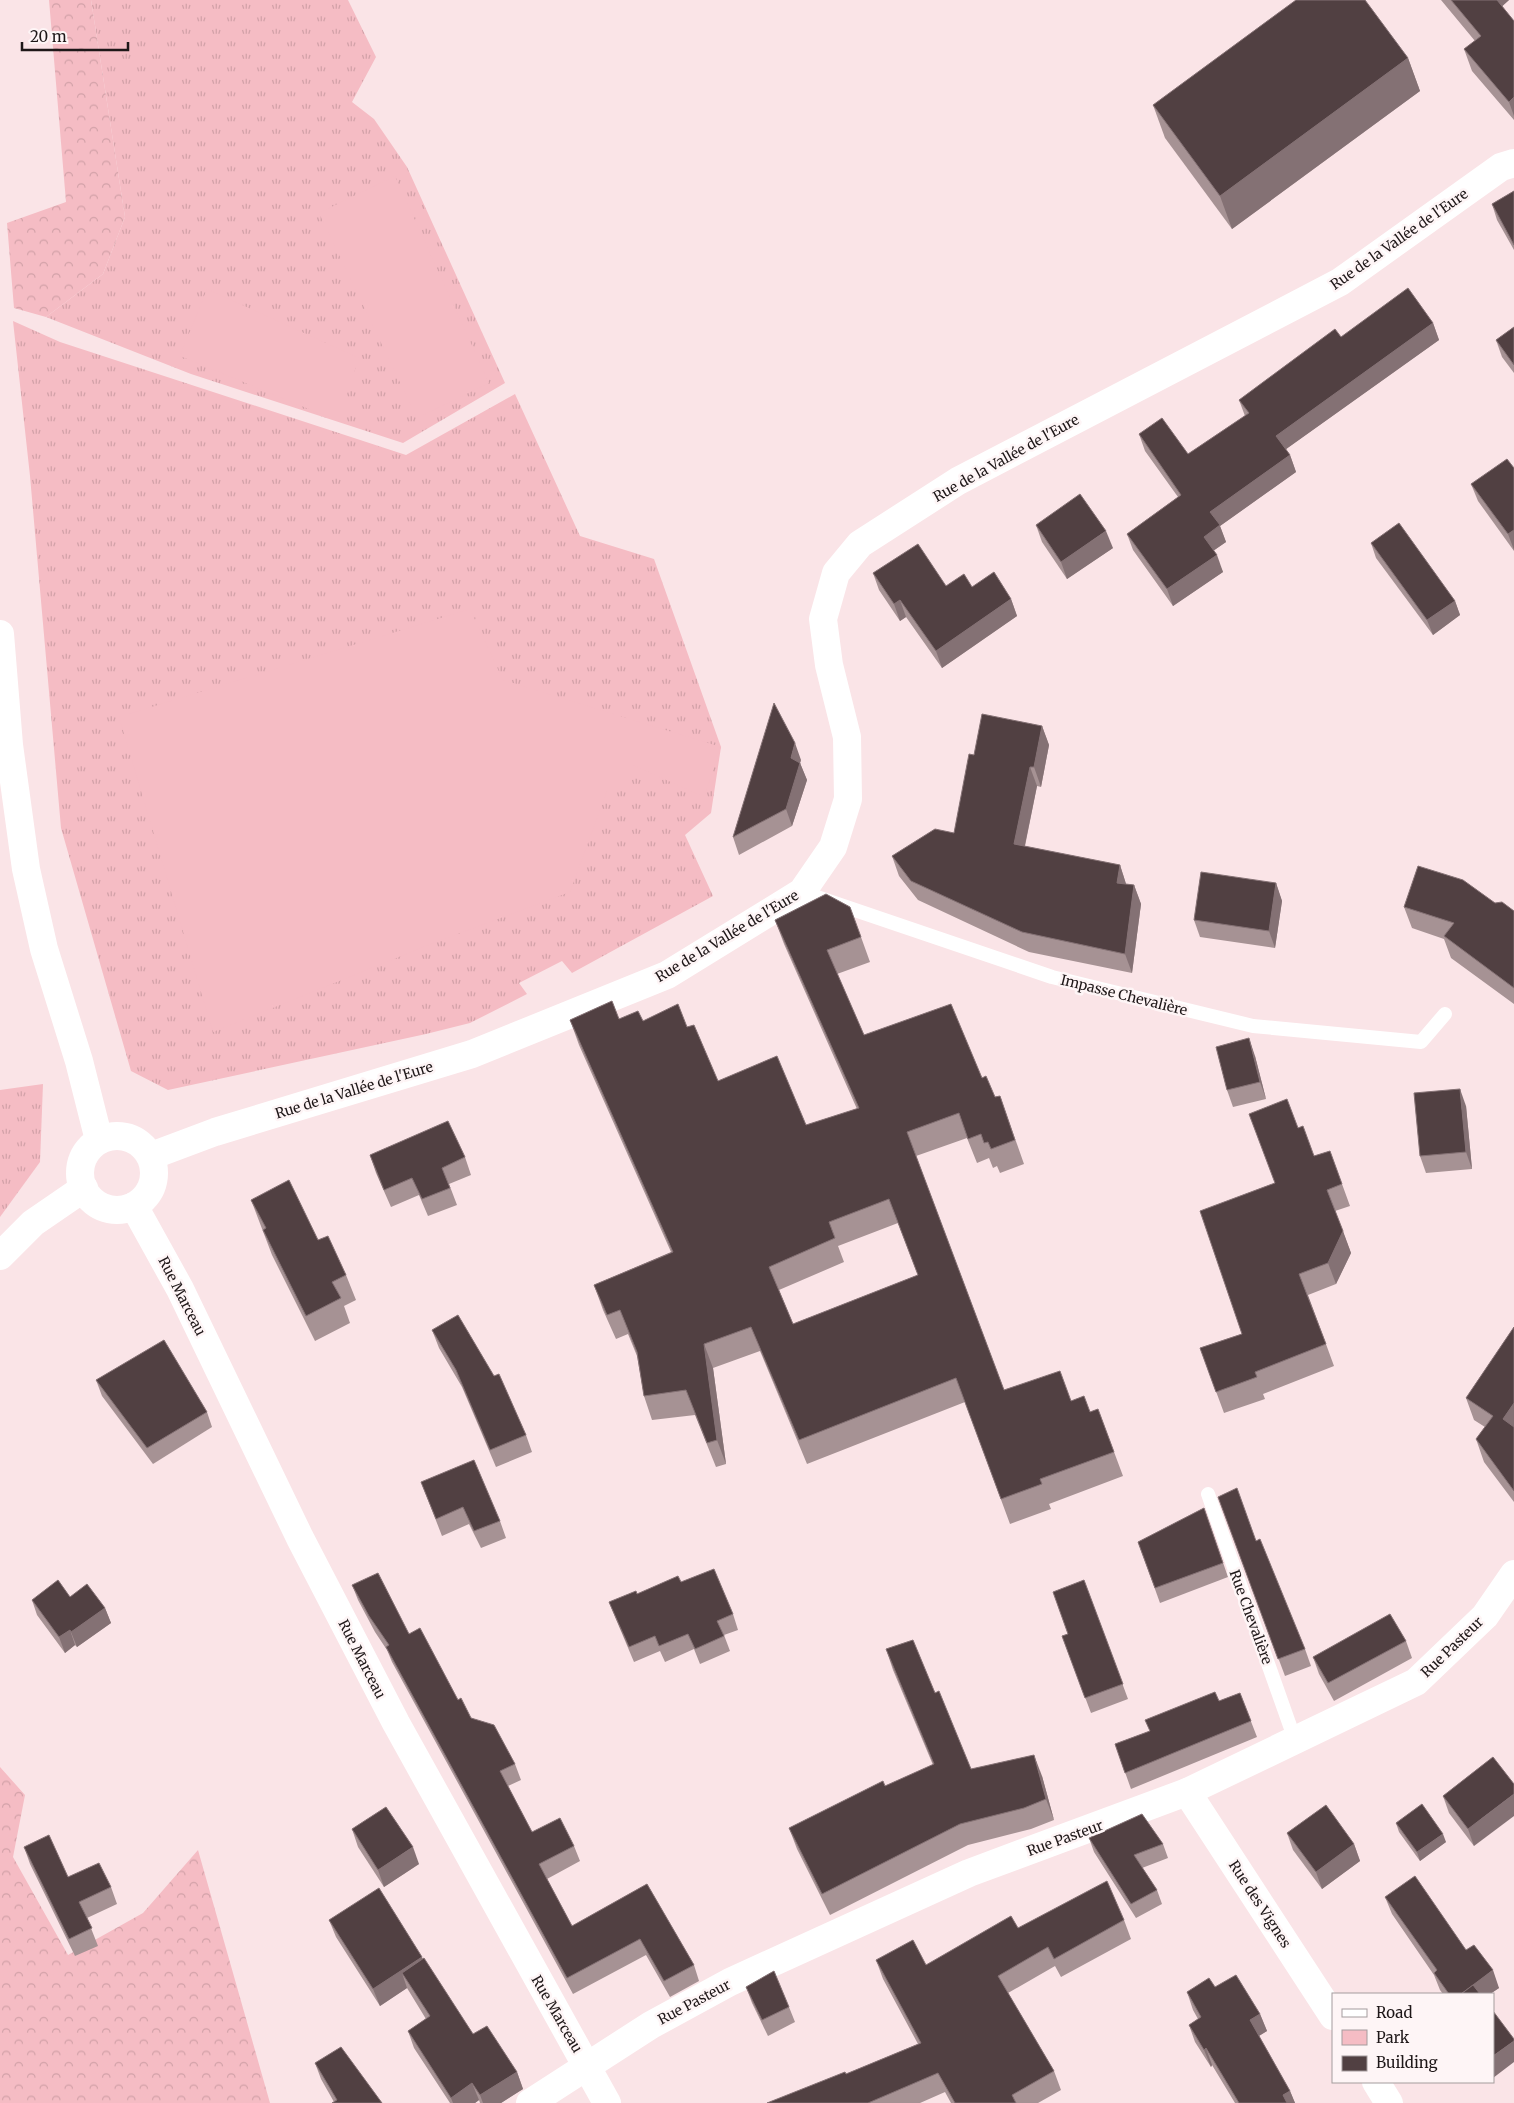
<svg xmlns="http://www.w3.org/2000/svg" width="1514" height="2103" font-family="Merriweather,serif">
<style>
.grass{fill:url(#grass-tufts)}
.forest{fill:url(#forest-crowns)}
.green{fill:#f5bcc4}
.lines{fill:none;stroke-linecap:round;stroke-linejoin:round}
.lane{stroke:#fff;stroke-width:14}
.street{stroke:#fff;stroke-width:28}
.secondary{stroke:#fff;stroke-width:28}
.wall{fill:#a69294;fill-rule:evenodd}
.shaded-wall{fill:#847174}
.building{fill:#514042;stroke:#847174;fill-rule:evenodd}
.labels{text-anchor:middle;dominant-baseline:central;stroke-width:5;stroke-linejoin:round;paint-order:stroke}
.street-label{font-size:14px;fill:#1e1718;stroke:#fef5f6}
</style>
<defs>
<pattern id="grass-tufts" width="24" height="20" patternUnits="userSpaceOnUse" patternTransform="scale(1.25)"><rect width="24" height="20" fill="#f5bcc4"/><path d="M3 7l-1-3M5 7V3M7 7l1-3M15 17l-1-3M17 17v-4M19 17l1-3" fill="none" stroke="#d2a1a8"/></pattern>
<pattern id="forest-crowns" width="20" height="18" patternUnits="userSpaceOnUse" patternTransform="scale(1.25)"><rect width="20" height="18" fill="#f5bcc4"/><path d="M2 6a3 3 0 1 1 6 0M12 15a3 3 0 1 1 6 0" fill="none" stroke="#d2a1a8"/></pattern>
</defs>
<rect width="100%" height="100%" fill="#fae4e7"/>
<g class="grass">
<path d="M91,0H348L376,57L352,102L374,119L407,167L505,383L403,443L191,374L46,317L103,274L125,217Z"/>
<path d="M13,321L60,342L406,455L515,394L580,536L654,559L721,747L711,813L685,835L713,896L572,973L562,961L519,983L527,994L470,1023L426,1034L168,1090L131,1071L61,828L30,476Z"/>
<path d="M43,1084L40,1162L0,1217V1090Z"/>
</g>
<g class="forest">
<path d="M49,0H91L125,217L103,274L46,317L14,308L7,223L66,202Z"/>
<path d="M0,1767L25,1795L13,1857L68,1955L143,1913L198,1850L270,2103H0Z"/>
</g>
<g class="green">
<path d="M395,176L489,383L417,418L319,213Z"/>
<path d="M207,289L359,358L338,421L180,356Z"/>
<path d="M470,609L503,680L721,747L704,797L633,765L607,791L570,892L436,942L213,1032L119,717Z"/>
</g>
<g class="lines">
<g class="lane">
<path d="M802,892L1052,977L1253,1026L1421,1042L1445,1014"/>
<path d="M1208,1494L1295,1740"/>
</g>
<g class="street">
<path d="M1187,1792L1333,2016"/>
<path d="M1376,2082L1389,2103"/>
</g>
<g class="secondary">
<path d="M0,634L9,745L26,869L44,949L79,1061L99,1140"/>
<circle cx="117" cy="1173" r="37"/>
<path d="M151,1156L215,1132L472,1054L667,975L802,892L833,847L848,799L847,737L829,665L823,619L836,573L860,544L958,481L1340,282L1501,167L1514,163"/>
<path d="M134,1206L180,1289L300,1538L396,1723L607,2103"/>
<path d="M0,1256L33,1223L84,1188"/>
<path d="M530,2103L651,2025L730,1982L969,1873L1187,1792L1416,1682L1485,1616L1514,1574"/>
</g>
</g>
<g class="wall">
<path d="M1441,0H1509L1502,6L1514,21V120L1472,71L1464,49L1475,41Z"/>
<path d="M1408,58L1420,91L1232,229L1165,138L1153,105Z"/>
<path d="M1514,191V250L1497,220L1492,204Z"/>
<path d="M1433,323L1439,340L1286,449L1290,455L1296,472L1220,526L1226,542L1213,551L1223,572L1173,606L1133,550L1127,534L1178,497L1145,451L1139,434L1188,454L1245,416L1239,400L1341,337Z"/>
<path d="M1514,327V373L1502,357L1496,340Z"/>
<path d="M1514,468V551L1478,501L1471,484Z"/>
<path d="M1036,525L1113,548L1067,579L1042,542Z"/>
<path d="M1371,543L1455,601L1460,615L1433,635L1376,558Z"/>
<path d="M873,573L946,586L972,587L1011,599L1017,616L942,668L906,617L900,621L879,590Z"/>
<path d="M1042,726L1049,745L1041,787L1037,786L1025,846L1120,865L1126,884L1134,885L1141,904L1132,973L1029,952L918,900L899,876L892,856L954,833L974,755Z"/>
<path d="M801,760L800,763L807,780L792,826L739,855L733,837Z"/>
<path d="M1276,883L1282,901L1275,948L1200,937L1194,920Z"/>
<path d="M1495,903L1514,911V1004L1451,958L1444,939L1412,928L1404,907Z"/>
<path d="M775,920L861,937L870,962L837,974L864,1035L982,1078L995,1097L1000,1096L1024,1164L1000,1173L997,1166L993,1168L989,1158L977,1163L967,1138L916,1156L1004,1390L1071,1401L1090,1412L1098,1409L1123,1476L1049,1504L1051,1509L1010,1524L965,1402L807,1464L760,1351L713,1368L726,1464L716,1467L695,1415L652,1420L644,1396L637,1356L628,1334L616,1339L603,1310L594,1285L671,1252L579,1045L570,1020L619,1019L643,1021L687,1027L718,1081L806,1125L857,1109L784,944ZM898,1223L918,1275L793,1324L779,1290L844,1262L838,1246Z"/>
<path d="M1255,1056L1266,1099L1233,1107L1227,1090Z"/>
<path d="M1466,1106L1472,1169L1426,1173L1420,1156Z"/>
<path d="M1298,1128L1314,1156L1330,1151L1350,1206L1335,1211L1351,1253L1336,1284L1308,1295L1334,1366L1263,1394L1265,1399L1224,1413L1200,1348L1242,1334L1275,1183Z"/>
<path d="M370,1155L465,1157L471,1175L449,1184L457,1205L428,1216L419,1195L391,1207L376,1173Z"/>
<path d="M251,1200L318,1240L346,1275L356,1300L344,1306L350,1323L315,1341L272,1255Z"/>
<path d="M1514,1327V1502L1484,1462L1476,1439L1485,1427L1474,1420L1466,1398Z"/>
<path d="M432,1330L526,1435L532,1452L496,1467L462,1387L439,1348Z"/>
<path d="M96,1380L207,1412L212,1427L153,1464L102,1396Z"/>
<path d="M421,1482L500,1521L506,1538L481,1548L469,1524L442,1536Z"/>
<path d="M1218,1497L1256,1541L1305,1649L1311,1666L1285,1676Z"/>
<path d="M1204,1508L1228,1577L1160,1603L1138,1542Z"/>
<path d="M1084,1580L1128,1699L1091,1713L1062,1636L1068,1634Z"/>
<path d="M681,1582L733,1614L738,1630L724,1635L730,1651L700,1664L694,1649L665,1662L660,1651L634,1662L615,1617L609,1602Z"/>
<path d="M352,1585L409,1634L471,1718L515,1764L521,1780L508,1786L532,1832L574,1846L580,1861L547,1879L572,1926L647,1884L694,1965L699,1981L670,1997L646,1955L573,1994L392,1662L387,1650L375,1632L358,1600Z"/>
<path d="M70,1597L105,1608L111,1623L77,1647L75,1645L65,1653L37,1615L32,1600Z"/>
<path d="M1406,1641L1412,1658L1334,1701L1319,1674L1313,1657Z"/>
<path d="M886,1649L935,1693L971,1769L1042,1776L1054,1820L1031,1829L968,1845L830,1915L797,1849L789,1828L933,1765L893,1670Z"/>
<path d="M1240,1693L1257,1737L1131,1789L1115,1744L1150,1731L1219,1701Z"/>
<path d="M1493,1757L1474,1846L1449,1813L1443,1796Z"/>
<path d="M1396,1823L1446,1842L1420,1861L1399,1832Z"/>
<path d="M352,1829L419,1864L384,1887L358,1847Z"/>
<path d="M1287,1833L1354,1844L1360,1861L1322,1889L1293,1850Z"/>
<path d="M1089,1838L1163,1844L1168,1858L1142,1868L1157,1890L1162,1904L1136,1918L1094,1852Z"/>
<path d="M24,1847L68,1877L111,1887L117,1904L87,1918L98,1946L75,1956L30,1864Z"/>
<path d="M1385,1897L1466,1950L1499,1988L1490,1994H1443L1440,1990L1434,1975L1392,1914Z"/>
<path d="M329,1920L423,1959L473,2034L517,2072L523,2089L501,2103H480L479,2100L475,2103H450L414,2048L408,2031L426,2019L407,1988L380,2006L336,1937Z"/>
<path d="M1124,1920L1131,1939L1061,1977L1055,1966L1008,1993L1054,2071L1061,2090L1038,2103H951L945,2092L920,2103H767L846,2074L918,2044L883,1979L876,1960L926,1965L1018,1928Z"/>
<path d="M746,1987L789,2007L795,2022L768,2036L752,2003Z"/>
<path d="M1215,1987L1260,2014L1267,2031L1259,2036L1290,2091L1295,2103H1235L1212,2065L1211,2067L1195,2042L1189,2025L1198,2019L1193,2010L1187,1992Z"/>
<path d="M315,2063L382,2103L334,2102L321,2079Z"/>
</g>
<g class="shaded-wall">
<path d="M1493,0H1509L1497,11Z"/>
<path d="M1408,58L1420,91L1232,229L1220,196Z"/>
<path d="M1514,97V116L1509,102Z"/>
<path d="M1433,323L1439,340L1282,452L1276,436Z"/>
<path d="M1290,455L1296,472L1220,526L1226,542L1210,553L1204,537L1210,512Z"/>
<path d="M1514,530V550L1508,534Z"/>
<path d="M1106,531L1113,548L1067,579L1061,562Z"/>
<path d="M1217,555L1223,572L1173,606L1167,589Z"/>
<path d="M1011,599L1017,616L942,668L936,651Z"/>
<path d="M900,600L906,617L900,621L894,604Z"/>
<path d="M1455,601L1460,615L1433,635L1427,620Z"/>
<path d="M1042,726L1049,745L1041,787L1034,767Z"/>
<path d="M795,743L801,760L800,763L807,780L792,826L786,809L791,758Z"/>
<path d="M1030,767L1037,786L1021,864L1014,844Z"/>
<path d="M1120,865L1126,884L1117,883Z"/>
<path d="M1276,883L1282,901L1275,948L1269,931Z"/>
<path d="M1134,885L1141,904L1132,973L1125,954Z"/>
<path d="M1249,1038L1255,1056L1266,1099L1260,1082Z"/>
<path d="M1460,1089L1466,1106L1472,1169L1466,1152Z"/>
<path d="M1343,1231L1351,1253L1336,1284L1328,1263Z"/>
<path d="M704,1344L713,1368L726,1464L717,1440Z"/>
<path d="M1514,1403V1436L1503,1419Z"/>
<path d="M105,1608L111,1623L77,1647L71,1632Z"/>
<path d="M70,1630L75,1645L65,1653L59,1637Z"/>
<path d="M1034,1755L1042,1776L1054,1820L1046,1799Z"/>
<path d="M1514,1794V1816L1474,1846L1468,1829Z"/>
<path d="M1443,1834L1446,1842L1420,1861L1417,1852Z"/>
<path d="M1354,1844L1360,1861L1322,1889L1316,1872Z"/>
<path d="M413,1847L419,1864L384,1887L378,1870Z"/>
<path d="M422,1957L428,1974L402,1973L407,1988L380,2006L373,1989Z"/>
<path d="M1493,1970L1499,1988L1490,1994H1461Z"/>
<path d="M1260,2014L1267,2031L1257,2037L1250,2020Z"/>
<path d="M1514,2041V2062L1493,2078V2056Z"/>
<path d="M1206,2048L1212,2065L1211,2067L1204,2050Z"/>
<path d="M517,2072L523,2089L501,2103H483L480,2095Z"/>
<path d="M472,2083L479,2100L475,2103H453L451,2098Z"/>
<path d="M1290,2091L1295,2103H1286L1283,2095Z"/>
</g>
<g class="building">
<path d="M1296,0H1365L1408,58L1220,196L1153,105Z"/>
<path d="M1451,0H1497L1514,21V97L1509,102L1464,49L1481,36Z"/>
<path d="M1514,191V245L1492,204Z"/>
<path d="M1408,288L1433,323L1276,436L1290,455L1210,512L1220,525L1204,537L1217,555L1167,589L1127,534L1181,495L1139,434L1162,418L1188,454L1249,413L1239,400L1335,329L1341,337Z"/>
<path d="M1514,327V365L1496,340Z"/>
<path d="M1507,459L1514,468V530L1508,534L1471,484Z"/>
<path d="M1080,494L1106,531L1061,562L1036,525Z"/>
<path d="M1399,523L1455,601L1427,620L1371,543Z"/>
<path d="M918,544L946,586L964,574L972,587L994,572L1011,599L936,651L900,600L894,604L873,573Z"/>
<path d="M774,703L795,743L791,758L800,763L786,809L733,837Z"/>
<path d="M982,714L1042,726L1034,767H1030L1014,844L1120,865L1117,883L1134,885L1125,954L1022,932L911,881L892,856L935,829L954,833L969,754L974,755Z"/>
<path d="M1418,866L1463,880L1495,903L1502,902L1514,911V988L1444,936L1454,923L1404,907Z"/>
<path d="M1201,872L1276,883L1269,931L1194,920Z"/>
<path d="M826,894L850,907L861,937L827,950L864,1035L951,1004L982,1078L986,1076L995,1097L1000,1096L1015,1140L991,1149L988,1142L984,1143L981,1134L968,1139L959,1113L907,1132L1004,1390L1060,1371L1071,1401L1084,1396L1090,1412L1098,1409L1114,1452L1040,1479L1042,1484L1001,1499L956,1378L799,1440L751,1327L704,1344L717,1440L707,1443L686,1390L644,1396L637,1352L620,1310L607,1315L594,1285L673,1252L570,1020L612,1001L619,1019L638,1011L643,1021L678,1004L687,1027L694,1025L718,1081L777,1056L806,1125L859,1108L775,920ZM889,1199L918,1275L793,1324L769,1267L835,1238L829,1222Z"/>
<path d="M1249,1038L1260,1082L1227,1090L1216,1047Z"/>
<path d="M1460,1089L1466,1152L1420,1156L1414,1093Z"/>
<path d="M1287,1099L1298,1128L1303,1126L1314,1156L1330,1151L1342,1184L1327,1190L1343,1231L1328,1263L1299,1274L1326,1344L1255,1372L1257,1377L1216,1392L1200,1348L1242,1334L1200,1211L1275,1183L1249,1114Z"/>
<path d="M448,1121L465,1157L442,1168L450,1188L422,1199L412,1178L384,1190L370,1155Z"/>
<path d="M289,1180L318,1240L328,1236L346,1275L332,1282L341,1298L306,1316L263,1230L266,1228L251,1200Z"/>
<path d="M458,1315L494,1376L499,1374L526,1435L490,1450L456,1370L432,1330Z"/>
<path d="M1514,1327V1403L1503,1419L1514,1427V1491L1476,1439L1493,1416L1466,1398Z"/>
<path d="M164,1340L207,1412L147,1448L96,1380Z"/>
<path d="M474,1460L500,1521L474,1531L463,1507L436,1519L421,1482Z"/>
<path d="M1237,1488L1256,1541L1260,1539L1305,1649L1278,1659L1218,1497Z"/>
<path d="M1204,1508L1223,1563L1155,1588L1138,1542Z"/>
<path d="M714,1569L733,1614L717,1621L724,1636L695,1649L688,1634L659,1646L655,1636L629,1647L609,1602L636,1591L637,1594L678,1576L681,1582Z"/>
<path d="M378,1573L409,1634L420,1628L458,1700L461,1698L471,1718L494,1725L515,1764L500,1771L532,1832L560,1818L574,1846L539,1864L572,1926L647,1884L694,1965L664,1981L640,1939L567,1978L386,1647L389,1645L369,1616L352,1585Z"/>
<path d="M58,1580L70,1597L87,1584L105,1608L71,1632L70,1630L59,1637L32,1600Z"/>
<path d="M1084,1580L1123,1684L1085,1698L1062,1636L1068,1634L1053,1592Z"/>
<path d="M1390,1614L1406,1641L1328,1683L1313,1657Z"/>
<path d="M913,1640L935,1693L939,1691L971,1769L1034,1755L1046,1799L1024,1808L960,1824L822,1894L789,1828L883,1781L885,1786L934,1764L886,1649Z"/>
<path d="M1215,1692L1219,1701L1240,1693L1251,1721L1125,1773L1115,1744L1150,1731L1145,1720Z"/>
<path d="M1493,1757L1514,1784V1794L1468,1829L1443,1796Z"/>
<path d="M1422,1804L1443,1834L1417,1852L1396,1823Z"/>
<path d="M1326,1805L1354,1844L1316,1872L1287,1833Z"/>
<path d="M386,1807L413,1847L378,1870L352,1829Z"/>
<path d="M1142,1814L1163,1844L1134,1855L1157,1890L1131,1904L1089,1838Z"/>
<path d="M49,1835L68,1877L99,1863L111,1887L79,1902L92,1928L69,1939L24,1847Z"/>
<path d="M1415,1876L1466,1950L1474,1945L1493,1970L1461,1994H1449L1434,1973L1437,1970L1385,1897Z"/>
<path d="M1107,1881L1124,1920L1054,1959L1048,1947L998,1976L1054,2071L1012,2095L1016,2103H955L938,2073L868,2103H767L845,2072L846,2074L921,2043L876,1960L913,1940L926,1965L1011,1916L1018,1928Z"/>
<path d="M379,1888L422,1957L373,1989L329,1920Z"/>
<path d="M424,1958L473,2034L487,2026L517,2072L480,2095L472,2083L451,2098L408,2031L430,2016L402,1973Z"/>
<path d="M774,1971L789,2007L762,2020L746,1987Z"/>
<path d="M1236,1975L1260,2014L1250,2020L1290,2091L1283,2095L1287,2103H1239L1206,2048L1204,2050L1189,2025L1201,2017L1187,1992L1209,1978L1215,1987Z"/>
<path d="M1473,1985L1480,1994H1461Z"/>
<path d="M1493,2011L1514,2039V2041L1493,2056Z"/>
<path d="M341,2047L382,2103H332L337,2100L315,2063Z"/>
</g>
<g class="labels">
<g class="street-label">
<text transform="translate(1399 239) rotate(-35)">Rue de la Vallée de l'Eure</text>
<text transform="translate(1006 458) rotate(-29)">Rue de la Vallée de l'Eure</text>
<text transform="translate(727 936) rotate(-31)">Rue de la Vallée de l'Eure</text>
<text transform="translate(1124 995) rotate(14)">Impasse Chevalière</text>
<text transform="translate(354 1090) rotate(-17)">Rue de la Vallée de l'Eure</text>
<text transform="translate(182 1296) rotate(63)">Rue Marceau</text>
<text transform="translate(1251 1617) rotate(70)">Rue Chevalière</text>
<text transform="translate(1452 1647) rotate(-44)">Rue Pasteur</text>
<text transform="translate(362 1659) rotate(63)">Rue Marceau</text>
<text transform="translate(1065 1838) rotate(-20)">Rue Pasteur</text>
<text transform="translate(1260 1904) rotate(57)">Rue des Vignes</text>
<text transform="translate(694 2002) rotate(-28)">Rue Pasteur</text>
<text transform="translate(557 2014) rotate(60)">Rue Marceau</text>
</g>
</g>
<rect x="1332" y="1993" width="162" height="90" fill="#fef5f6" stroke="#a49c9d"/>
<rect x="1342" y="2009" width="25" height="8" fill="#ffffff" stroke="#a49c9d"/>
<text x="1376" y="2018" font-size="15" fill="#1e1718">Road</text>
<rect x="1342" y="2030" width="25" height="15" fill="#f5bcc4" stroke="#a49c9d"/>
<text x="1376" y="2043" font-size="15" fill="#1e1718">Park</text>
<rect x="1342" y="2056" width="25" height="15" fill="#514042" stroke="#a49c9d"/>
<text x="1376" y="2068" font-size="15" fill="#1e1718">Building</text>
<path d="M22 42v8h106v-8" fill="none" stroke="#1e1718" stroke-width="2.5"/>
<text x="30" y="42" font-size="15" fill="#1e1718" stroke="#fef5f6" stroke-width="4" paint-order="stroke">20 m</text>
</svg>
